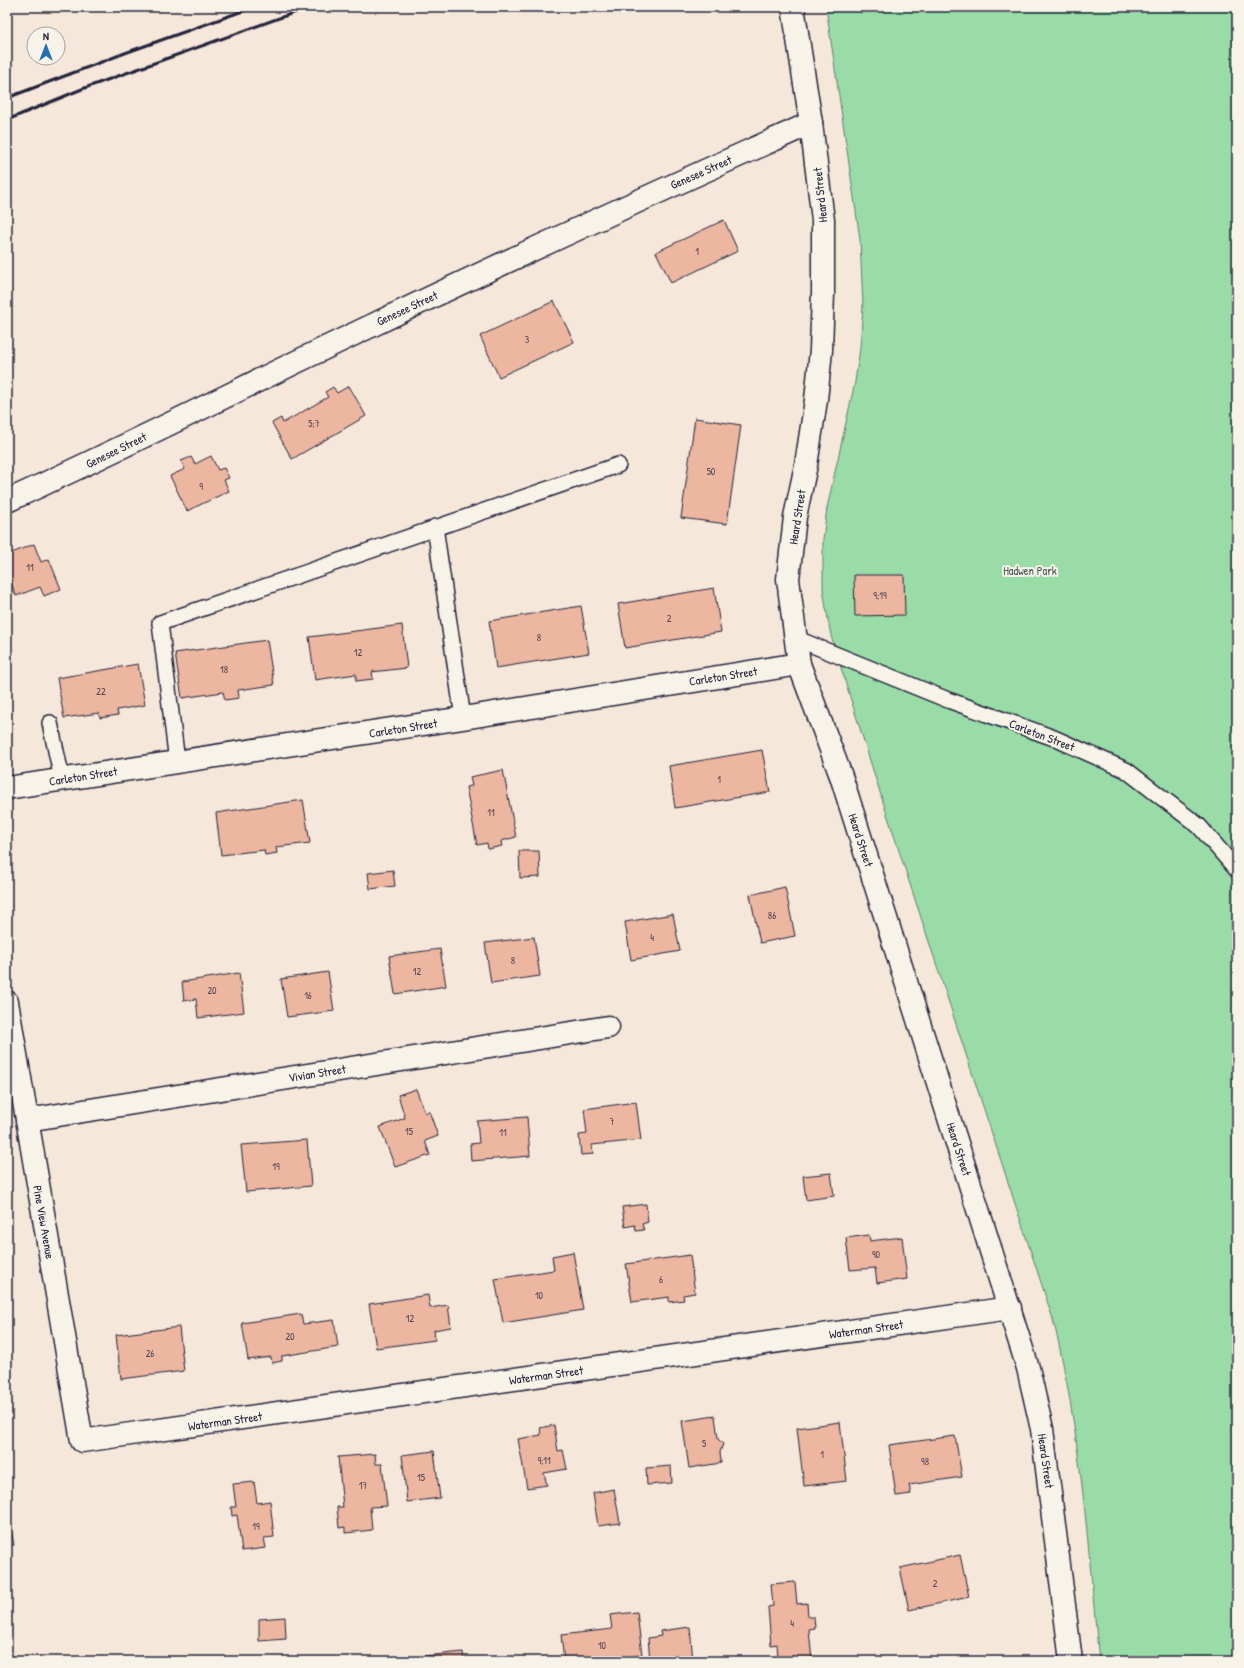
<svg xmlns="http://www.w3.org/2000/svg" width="1244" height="1668" font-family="'Patrick Hand',sans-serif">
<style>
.green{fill:#99dca7;stroke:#5e7f71}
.building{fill:#ecb6a0;stroke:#22223b}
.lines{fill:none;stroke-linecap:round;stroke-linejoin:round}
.lane-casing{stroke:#22223b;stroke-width:18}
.street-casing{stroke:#22223b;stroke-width:25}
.secondary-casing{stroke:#22223b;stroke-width:25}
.lane{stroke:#f7f3e8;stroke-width:15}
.street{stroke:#f7f3e8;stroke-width:22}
.secondary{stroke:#f7f3e8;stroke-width:22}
.rail{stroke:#22223b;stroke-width:3}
.labels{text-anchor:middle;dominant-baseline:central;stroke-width:4;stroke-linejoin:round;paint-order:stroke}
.number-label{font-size:10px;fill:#544754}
.street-label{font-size:12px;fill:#22223b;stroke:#f7f3e8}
.park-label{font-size:12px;fill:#465a5b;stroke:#f7f3e8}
</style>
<rect width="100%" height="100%" fill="#f5e7da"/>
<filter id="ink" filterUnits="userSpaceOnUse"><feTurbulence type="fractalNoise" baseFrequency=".025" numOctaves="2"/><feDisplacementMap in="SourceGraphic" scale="8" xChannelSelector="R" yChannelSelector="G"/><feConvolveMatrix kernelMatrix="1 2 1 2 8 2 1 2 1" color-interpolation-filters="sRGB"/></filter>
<g filter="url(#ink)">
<path class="green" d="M826,7H1237V1661H1099C1088,1546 1081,1431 1053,1319L884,805L831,636L826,608L823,588V539L827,508L855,382L860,348L863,306L860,239Z"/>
<g class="building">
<path d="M724,220L738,251L671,283L656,252Z"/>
<path d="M554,301L574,342L499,377L480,336Z"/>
<path d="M349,386L366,416L292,459L272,423L281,418L283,423L328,397L325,392L333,387L337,393Z"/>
<path d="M695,418L741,425L727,524L681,518Z"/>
<path d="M211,456L218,470L224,468L229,478L224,480L229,491L187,511L170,476L185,469L181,461L191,457L195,464Z"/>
<path d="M34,544L41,562L49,559L61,589L44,596L40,587L16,596L7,572V555Z"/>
<path d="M854,575H904L905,615L855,616Z"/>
<path d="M714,588L721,632L625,648L618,604Z"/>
<path d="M581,606L589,653L496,668L489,621Z"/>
<path d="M402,625L407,668L372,672L373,679L356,681V674L315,680L309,637Z"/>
<path d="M267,640L274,685L238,690L239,698L225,700L223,692L182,698L175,653Z"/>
<path d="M138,664L145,705L117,710L118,715L100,718L99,713L64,718L57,678Z"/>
<path d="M762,750L770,792L675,808L669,766Z"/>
<path d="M503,770L516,837L501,841L502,846L488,849L487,843L477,845L466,787L472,786L470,777Z"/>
<path d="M303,800L310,843L276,847L277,853L265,855L264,850L221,855L216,813Z"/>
<path d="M519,851H539L540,877L520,878Z"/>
<path d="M393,870L395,886L370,889L368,873Z"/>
<path d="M785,887L795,936L760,943L750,895Z"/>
<path d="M673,914L680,951L631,960L625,922Z"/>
<path d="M534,937L540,976L491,983L485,943Z"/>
<path d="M440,949L446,986L395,994L389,956Z"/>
<path d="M328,972L334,1011L287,1017L281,979Z"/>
<path d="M239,973L244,1012L198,1018L196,999L184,1001L182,982Z"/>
<path d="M416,1089L425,1113L429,1111L438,1136L425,1141L430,1155L395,1167L380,1127L405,1118L398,1095Z"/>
<path d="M636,1102L641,1140L592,1145L593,1154L581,1155L579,1135L587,1134L584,1109Z"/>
<path d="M527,1117L530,1156L471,1161L470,1144L479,1143L477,1121Z"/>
<path d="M307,1140L311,1186L246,1192L241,1145Z"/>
<path d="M831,1173L834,1196L806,1200L803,1176Z"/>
<path d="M646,1204L648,1222L642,1224L644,1230L636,1231L635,1225L625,1227L622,1207Z"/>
<path d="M869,1235L870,1241L902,1237L907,1279L877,1283L875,1268L850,1270L846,1238Z"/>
<path d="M573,1252L583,1310L503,1323L495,1279L554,1270L552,1256Z"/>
<path d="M690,1255L695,1293L683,1295L684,1300L669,1302V1297L632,1302L626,1264Z"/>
<path d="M428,1295L430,1308L448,1305L451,1327L434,1330L435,1340L376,1348L369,1304Z"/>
<path d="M301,1314L303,1324L334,1320L338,1347L282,1356V1361L272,1363L271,1357L248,1360L242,1323Z"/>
<path d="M179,1327L184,1371L121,1379L116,1335Z"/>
<path d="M715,1416L718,1439L723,1444L720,1452L721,1463L689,1468L682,1421Z"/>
<path d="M840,1422L847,1481L804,1486L797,1428Z"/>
<path d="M554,1425L558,1451L563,1450L567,1469L544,1473L547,1485L527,1488L518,1439L541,1435L540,1428Z"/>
<path d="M955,1436L962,1477L909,1485L911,1494L896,1496L889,1445Z"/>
<path d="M434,1451L440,1498L407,1502L402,1455Z"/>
<path d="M375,1454L376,1464H382L387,1506L370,1507L372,1530L345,1533V1527L339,1528L337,1507H343L338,1457Z"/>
<path d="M671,1466L672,1483L647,1485L646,1468Z"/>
<path d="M254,1482L257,1503L270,1501L274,1537L264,1538L266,1548L242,1551L237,1515L232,1516L231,1507H236L233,1484Z"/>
<path d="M614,1489L620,1523L598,1526L593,1493Z"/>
<path d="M7,1506L14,1545L7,1546Z"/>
<path d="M960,1555L969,1597L909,1610L900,1568Z"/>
<path d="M795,1582L797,1604L807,1603L808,1617H814L815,1628L809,1629L812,1661H783V1658H778L777,1644L771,1645L768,1607L773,1606L771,1584Z"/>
<path d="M637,1612L642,1655L620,1658V1661H564L561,1635L612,1629L610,1615Z"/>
<path d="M285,1617L286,1639L259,1641V1619Z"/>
<path d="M690,1627L693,1661H664V1659L650,1660L648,1638L661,1636L660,1631Z"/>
<path d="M463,1652L464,1661H395V1659Z"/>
</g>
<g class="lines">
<g class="lane-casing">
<g id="lane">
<path d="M435,527L463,718"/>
<path d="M795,638L948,700L1054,738L1126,770L1199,826L1237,870"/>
<path d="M50,723L62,779"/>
<path d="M177,762L160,623L618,465"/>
</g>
</g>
<g class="street-casing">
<g id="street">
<path d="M7,501C130,445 251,383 373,325C518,255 664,189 811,123"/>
<path d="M7,788L463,718L799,664"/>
<path d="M7,1002L82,1441L1010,1308"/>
<path d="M27,1120L608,1027"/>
</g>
</g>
<g class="secondary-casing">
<path id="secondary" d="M793,7L811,123L823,220V293L821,350L816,400L806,465L795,517L788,579L799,664L841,776L1028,1368L1042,1429L1071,1661"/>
</g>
<use href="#lane" class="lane"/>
<use href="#street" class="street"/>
<use href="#secondary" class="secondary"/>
<g class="rail">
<path d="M7,98L125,53L254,7"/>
<path d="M7,120L82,89L310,7"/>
</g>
</g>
</g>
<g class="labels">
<g class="number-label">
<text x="697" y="251">1</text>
<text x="527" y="339">3</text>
<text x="314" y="423">5;7</text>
<text x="711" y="471">50</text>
<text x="201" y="486">9</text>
<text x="30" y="567">11</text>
<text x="880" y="595">9;19</text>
<text x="669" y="618">2</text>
<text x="539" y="637">8</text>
<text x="358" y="652">12</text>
<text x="224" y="669">18</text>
<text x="101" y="691">22</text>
<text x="719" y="779">1</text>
<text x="491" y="812">11</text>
<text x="772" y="915">86</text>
<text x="652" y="937">4</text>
<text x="513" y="960">8</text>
<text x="417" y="971">12</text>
<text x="212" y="990">20</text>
<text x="308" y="995">16</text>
<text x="612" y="1121">7</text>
<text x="409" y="1131">15</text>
<text x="503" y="1132">11</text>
<text x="276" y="1166">19</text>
<text x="876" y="1254">90</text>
<text x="661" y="1279">6</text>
<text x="539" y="1295">10</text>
<text x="410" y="1318">12</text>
<text x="290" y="1336">20</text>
<text x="150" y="1353">26</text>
<text x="704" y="1443">5</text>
<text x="822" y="1454">1</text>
<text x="544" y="1460">9;11</text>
<text x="925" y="1461">98</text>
<text x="421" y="1477">15</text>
<text x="363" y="1485">17</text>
<text x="256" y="1526">19</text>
<text x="935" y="1583">2</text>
<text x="792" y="1623">4</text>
<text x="602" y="1645">10</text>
</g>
<g class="street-label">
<text transform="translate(701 172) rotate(-24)">Genesee Street</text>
<text transform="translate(820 195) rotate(-96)">Heard Street</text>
<text transform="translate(407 308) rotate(-25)">Genesee Street</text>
<text transform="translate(116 450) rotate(-26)">Genesee Street</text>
<text transform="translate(797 517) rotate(-81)">Heard Street</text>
<text transform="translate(723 676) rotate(-9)">Carleton Street</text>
<text transform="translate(403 728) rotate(-9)">Carleton Street</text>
<text transform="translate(1042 735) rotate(21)">Carleton Street</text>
<text transform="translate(83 776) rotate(-9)">Carleton Street</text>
<text transform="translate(861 840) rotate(72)">Heard Street</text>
<text transform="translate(317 1073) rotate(-9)">Vivian Street</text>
<text transform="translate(959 1149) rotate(72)">Heard Street</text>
<text transform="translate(44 1222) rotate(80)">Pine View Avenue</text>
<text transform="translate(866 1329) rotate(-8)">Waterman Street</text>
<text transform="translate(546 1375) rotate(-8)">Waterman Street</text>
<text transform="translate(225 1421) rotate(-8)">Waterman Street</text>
<text transform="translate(1046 1461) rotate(82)">Heard Street</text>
</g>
<g class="park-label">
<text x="1030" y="570">Hadwen Park</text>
</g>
</g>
<rect width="1244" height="1668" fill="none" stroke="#f7f3e8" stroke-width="24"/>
<rect x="12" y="12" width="1220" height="1644" fill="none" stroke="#22223b" stroke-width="1.5" filter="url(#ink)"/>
<g transform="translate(46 46)"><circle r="19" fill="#f7f3e8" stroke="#a29fa3"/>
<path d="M0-3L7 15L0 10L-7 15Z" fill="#1f6fb2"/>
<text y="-6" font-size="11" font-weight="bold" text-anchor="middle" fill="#22223b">N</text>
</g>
</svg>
